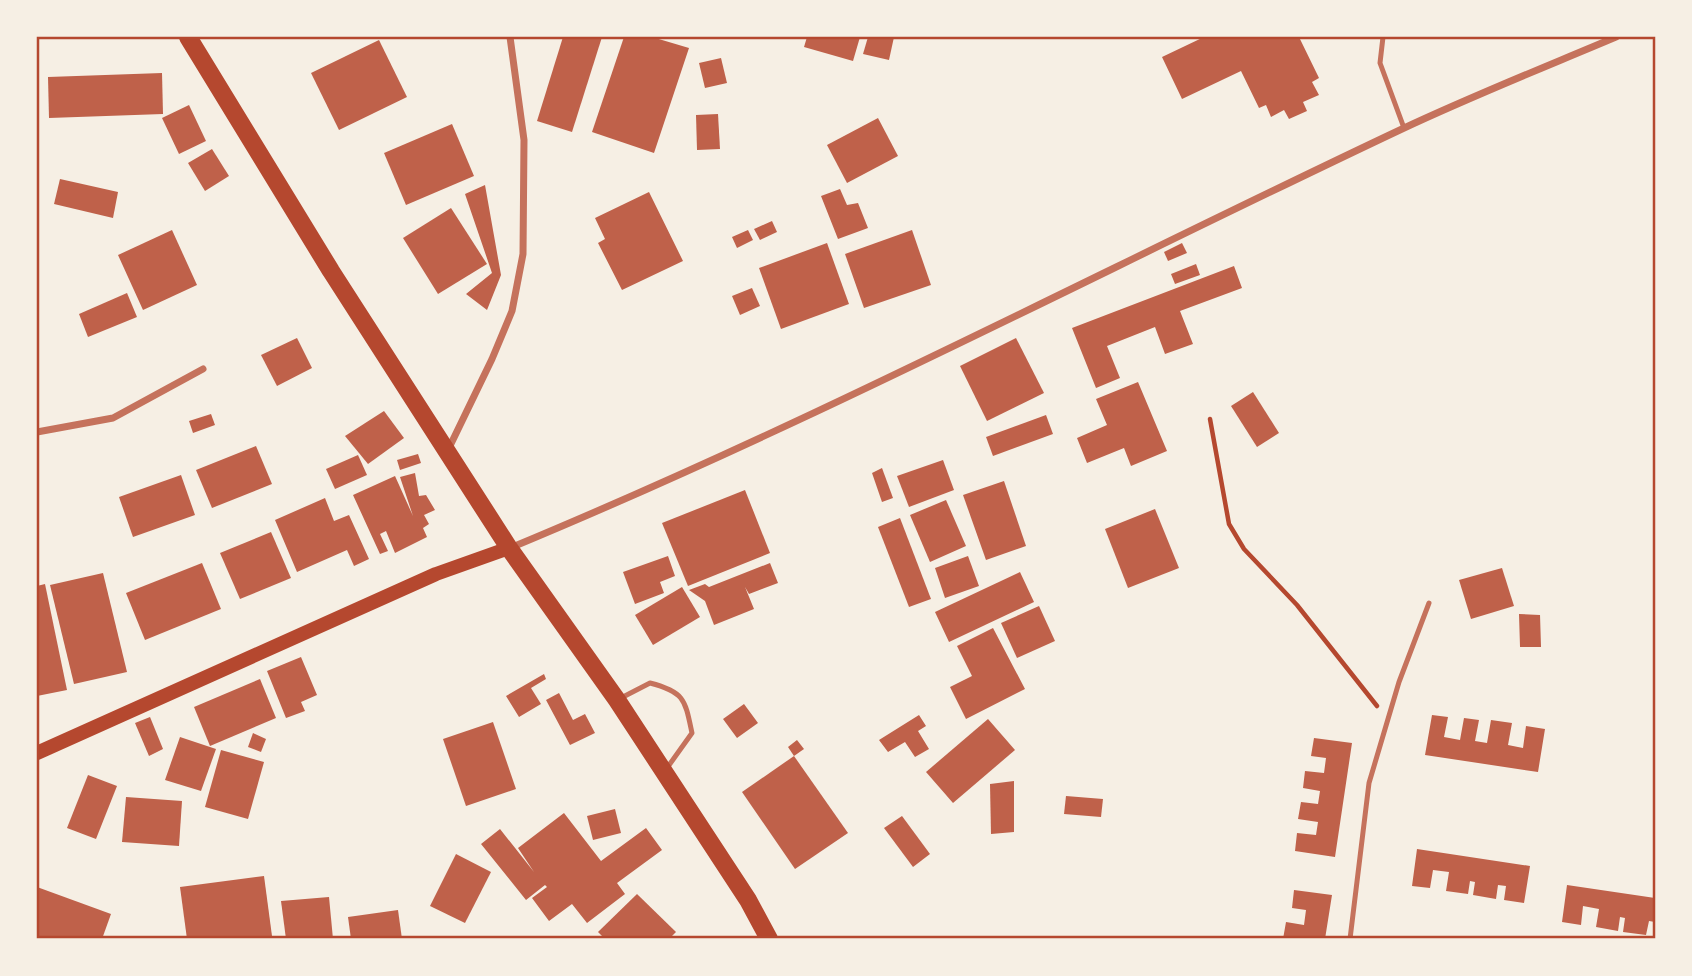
<svg xmlns="http://www.w3.org/2000/svg" width="1692" height="976" font-family="'Golos Text',sans-serif">
<style>
.building{fill:#bf614a}
.lines{fill:none;stroke-linecap:round;stroke-linejoin:round}
.path{stroke:#b5482f;stroke-width:4.5}
.service{stroke:#c5725c;stroke-width:5}
.minor{stroke:#c5725c;stroke-width:7}
.secondary{stroke:#b5482f;stroke-width:14}
.primary{stroke:#b5482f;stroke-width:18}
.neatline{fill:none;stroke:#b5482f;stroke-width:2.5}
</style>
<rect width="100%" height="100%" fill="#f6efe4"/>
<g class="building">
<path d="M563,37H602L572,132L537,121Z"/>
<path d="M624,37H652L689,48L654,153L592,132Z"/>
<path d="M807,37H860L853,61L804,47Z"/>
<path d="M868,37H894L889,60L863,54Z"/>
<path d="M1204,37H1299L1319,78L1312,82L1319,95L1303,102L1307,111L1289,119L1284,110L1271,117L1266,105L1259,108L1241,71L1182,99L1162,57Z"/>
<path d="M379,40L407,97L339,130L311,73Z"/>
<path d="M721,58L727,83L705,88L699,63Z"/>
<path d="M162,73L163,114L49,118L48,77Z"/>
<path d="M189,105L206,141L179,154L162,118Z"/>
<path d="M718,114L720,149L697,150L696,115Z"/>
<path d="M878,118L898,156L847,183L827,145Z"/>
<path d="M452,124L474,176L406,205L384,153Z"/>
<path d="M212,149L229,176L205,191L188,163Z"/>
<path d="M60,179L118,192L113,218L54,204Z"/>
<path d="M485,185L501,275L487,310L466,294L492,273L465,194Z"/>
<path d="M840,189L847,205L858,203L868,228L838,239L821,196Z"/>
<path d="M649,192L683,261L622,290L598,243L605,239L595,218Z"/>
<path d="M451,208L487,264L438,294L403,238Z"/>
<path d="M772,221L777,232L760,240L754,229Z"/>
<path d="M172,230L197,285L143,310L118,255Z"/>
<path d="M748,230L753,240L737,248L732,237Z"/>
<path d="M912,230L931,285L864,308L845,254Z"/>
<path d="M827,243L849,304L781,329L759,268Z"/>
<path d="M1182,243L1187,253L1168,261L1164,252Z"/>
<path d="M1196,264L1200,275L1175,284L1171,274Z"/>
<path d="M1234,266L1242,288L1180,311L1193,344L1165,354L1155,327L1107,346L1120,378L1096,388L1072,328Z"/>
<path d="M752,288L760,306L740,315L732,296Z"/>
<path d="M127,293L137,317L88,337L79,314Z"/>
<path d="M297,338L312,368L277,386L261,355Z"/>
<path d="M1016,338L1044,393L987,421L960,366Z"/>
<path d="M1138,382L1167,451L1131,466L1124,448L1087,463L1077,438L1107,425L1096,399Z"/>
<path d="M1253,392L1279,433L1257,447L1231,406Z"/>
<path d="M384,411L404,438L368,464L345,436Z"/>
<path d="M211,414L215,425L193,433L189,421Z"/>
<path d="M1046,415L1053,434L993,456L986,437Z"/>
<path d="M256,446L272,484L212,508L196,470Z"/>
<path d="M418,454L421,463L400,470L397,460Z"/>
<path d="M358,455L367,475L335,489L326,469Z"/>
<path d="M943,460L954,490L909,507L897,476Z"/>
<path d="M882,468L893,498L882,502L872,473Z"/>
<path d="M415,473L419,496L426,495L435,510L424,515L429,524L423,528L427,537L395,553L386,531L380,534L388,551L380,554L353,495L395,476L413,516L400,477Z"/>
<path d="M181,475L195,515L133,537L119,497Z"/>
<path d="M1004,481L1026,546L986,560L963,495Z"/>
<path d="M745,490L770,553L688,586L662,523Z"/>
<path d="M325,498L334,521L349,515L369,559L354,566L347,550L297,572L275,520Z"/>
<path d="M946,500L966,546L930,562L910,515Z"/>
<path d="M1155,509L1179,568L1128,588L1105,529Z"/>
<path d="M900,518L931,599L909,607L878,527Z"/>
<path d="M271,532L291,578L240,599L220,553Z"/>
<path d="M668,556L675,576L660,582L664,593L635,604L623,572Z"/>
<path d="M968,556L979,586L945,598L935,568Z"/>
<path d="M202,563L221,609L145,640L126,593Z"/>
<path d="M770,563L778,583L749,594L745,587L754,609L714,625L705,601L689,590L705,584L709,587Z"/>
<path d="M1502,568L1514,606L1471,619L1459,580Z"/>
<path d="M1020,572L1034,602L949,642L935,612Z"/>
<path d="M103,573L127,672L74,684L50,585Z"/>
<path d="M45,584L67,690L37,696V586Z"/>
<path d="M682,587L700,617L653,645L635,615Z"/>
<path d="M1039,606L1055,641L1017,658L1001,623Z"/>
<path d="M1519,614L1540,615L1541,647H1520Z"/>
<path d="M993,628L1025,689L966,719L950,687L972,676L957,646Z"/>
<path d="M301,657L317,695L301,702L305,711L286,718L267,671Z"/>
<path d="M544,674L546,679L531,688L541,704L519,717L506,696Z"/>
<path d="M260,679L276,718L210,746L194,707Z"/>
<path d="M559,693L573,720L585,714L595,733L570,745L546,700Z"/>
<path d="M744,704L758,723L737,738L723,719Z"/>
<path d="M919,715L926,726L918,731L929,749L915,757L905,742L888,752L879,740Z"/>
<path d="M1432,715L1448,717L1444,737L1460,740L1464,718L1479,720L1475,741L1487,743L1491,720L1512,723L1508,745L1523,748L1526,726L1545,729L1538,772L1425,755Z"/>
<path d="M150,717L163,749L149,756L135,723Z"/>
<path d="M988,719L1015,750L953,803L926,772Z"/>
<path d="M493,722L516,789L466,806L443,739Z"/>
<path d="M253,733L266,739L261,752L248,747Z"/>
<path d="M180,737L216,749L201,791L165,780Z"/>
<path d="M1314,738L1352,743L1335,857L1295,851L1297,833L1316,835L1318,822L1298,819L1301,802L1318,804L1320,791L1303,788L1305,771L1324,773L1326,758L1311,756Z"/>
<path d="M797,740L804,749L794,756L788,747Z"/>
<path d="M221,750L264,762L248,819L205,807Z"/>
<path d="M794,756L848,833L795,869L742,792Z"/>
<path d="M88,775L117,786L96,839L67,828Z"/>
<path d="M1014,781V832L991,834L990,784Z"/>
<path d="M1066,796L1103,799L1101,817L1064,814Z"/>
<path d="M126,797L182,801L179,846L122,842Z"/>
<path d="M615,809L621,833L593,840L587,816Z"/>
<path d="M564,813L601,861L646,828L662,850L617,883L625,894L587,923L572,904L549,921L532,898L547,887L545,885L526,900L481,844L500,829L534,872L518,848Z"/>
<path d="M902,816L930,854L913,867L884,828Z"/>
<path d="M1417,849L1530,866L1524,903L1504,900L1506,886L1498,885L1496,899L1473,895L1475,882L1470,881L1468,894L1446,891L1449,872L1433,870L1430,888L1412,886Z"/>
<path d="M456,854L491,872L465,923L430,906Z"/>
<path d="M264,876L272,936L251,939H187L180,887Z"/>
<path d="M1567,885L1655,898V922L1649,921L1646,935L1623,932L1625,918L1620,917L1618,931L1596,927L1599,909L1583,906L1581,925L1562,922Z"/>
<path d="M37,887L111,914L102,939H37Z"/>
<path d="M1294,890L1332,895L1325,939H1283L1286,922L1304,925L1306,910L1292,908Z"/>
<path d="M637,894L676,932L669,939H605L598,932Z"/>
<path d="M329,897L333,939H286L281,901Z"/>
<path d="M398,910L402,939H351L348,917Z"/>
</g>
<g class="lines">
<path class="path" d="M1210,419L1229,524L1244,549L1297,605L1377,706"/>
<g class="service">
<path d="M1383,37L1380,63L1404,128"/>
<path d="M619,699L650,683C685,692 685,700 692,733L667,768"/>
<path d="M1350,939L1369,783L1399,682L1429,603"/>
</g>
<g class="minor">
<path d="M37,432L113,418L203,369"/>
<path d="M448,450L492,359L512,311L523,254L524,140L510,37"/>
<path d="M510,548C814,422 1105,269 1402,129C1472,96 1545,67 1616,37"/>
</g>
<path class="secondary" d="M37,753L436,574L509,548"/>
<path class="primary" d="M188,37L331,271L509,548L617,700L748,900L769,939"/>
</g>
<rect width="1692" height="976" fill="none" stroke="#f6efe4" stroke-width="77"/>
<rect x="38" y="38" width="1616" height="899" class="neatline"/>
</svg>
